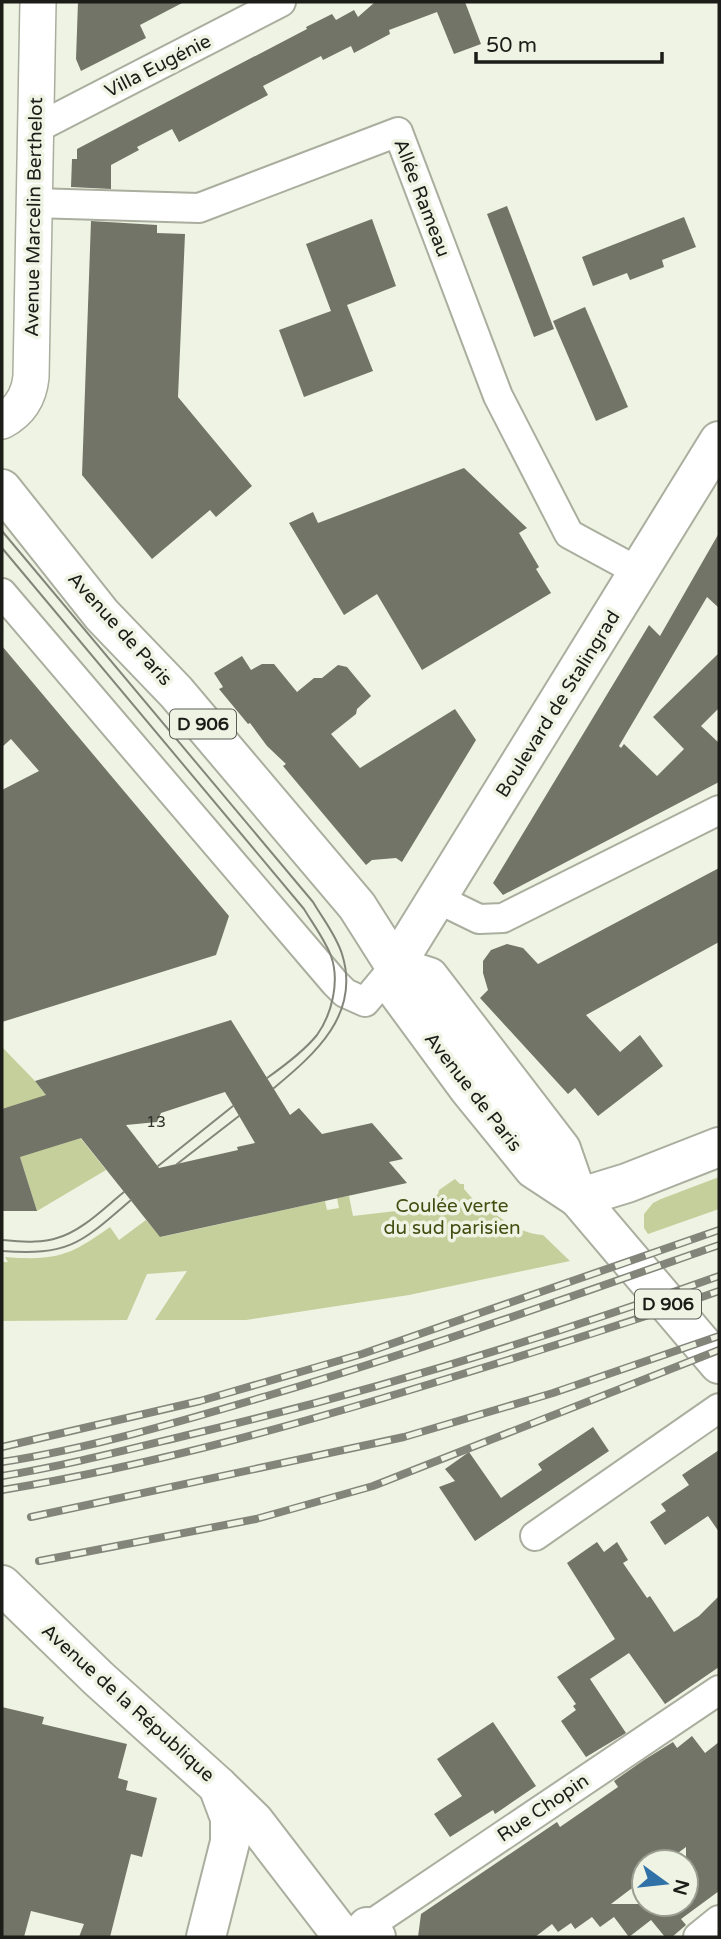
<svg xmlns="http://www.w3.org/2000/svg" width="721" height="1939" font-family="'Varela Round',sans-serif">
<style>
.green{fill:#c5cf9c}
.building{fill:#717466;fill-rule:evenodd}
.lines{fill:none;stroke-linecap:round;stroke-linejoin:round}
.minor-casing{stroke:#aaae9e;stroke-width:32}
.tertiary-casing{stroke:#aaae9e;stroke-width:38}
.secondary-casing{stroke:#aaae9e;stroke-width:42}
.primary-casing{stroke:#aaae9e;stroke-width:42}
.minor{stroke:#fff;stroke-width:28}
.tertiary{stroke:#fff;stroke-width:35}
.secondary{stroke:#fff;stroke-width:38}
.primary{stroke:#fff;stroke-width:38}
.tram{stroke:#83857b;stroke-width:2}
.rail-casing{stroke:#83857b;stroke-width:8}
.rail{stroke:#eff3e3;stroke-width:5;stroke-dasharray:16;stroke-linecap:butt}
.labels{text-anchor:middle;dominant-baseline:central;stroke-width:7;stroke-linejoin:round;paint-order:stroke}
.number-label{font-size:16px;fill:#31332c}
.shield{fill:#eff3e3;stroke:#5b5d55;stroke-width:2}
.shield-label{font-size:18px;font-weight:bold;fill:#1c1d18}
.street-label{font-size:19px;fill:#1c1d18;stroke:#eff3e3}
.park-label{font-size:19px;fill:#444d11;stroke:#eff3e3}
</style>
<rect width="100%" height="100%" fill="#eff3e3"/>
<g class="green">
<path d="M2,1047L35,1081L106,1170L37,1211L20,1157L2,1122Z"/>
<path d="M719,1177V1209L648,1234L644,1228V1214L653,1203L661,1199Z"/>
<path d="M455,1179L460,1184H464V1189L486,1214L491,1211C507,1223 523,1234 543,1235L570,1261L409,1295L246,1320H155L187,1271L147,1274L127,1320L2,1321V1262H8L5,1257C55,1261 70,1256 110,1227L119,1240L146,1220L161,1237L325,1201L327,1210L339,1208L337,1198L349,1196L353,1216L413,1209L420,1207L438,1194L439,1190Z"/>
</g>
<g class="building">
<path d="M78,2H184L140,25L146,38L81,71L76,59Z"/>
<path d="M375,2H465L481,44L454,54L437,12L389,30L390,34L354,53L351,46L323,60L321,56L263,86L268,95L179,142L172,129L137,147L139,150L111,165V189L71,187L72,159H77V149L307,29L306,27L332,14L336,20L354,10L358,17Z"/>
<path d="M507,206L554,329L534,337L487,214Z"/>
<path d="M684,217L696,247L662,260L664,267L630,280L627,273L593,286L582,257Z"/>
<path d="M372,219L396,286L347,305L373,371L304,397L279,330L331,311L306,244Z"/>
<path d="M91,221L157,225V233L185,234L178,397L252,486L216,517L210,510L152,559L82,475Z"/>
<path d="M585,307L628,407L596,421L553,321Z"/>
<path d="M464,468L527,528L519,533L539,567L536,569L551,593L422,670L377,594L344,615L289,523L313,512L318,523Z"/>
<path d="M719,533V608L707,597L619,746L621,748L624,744L657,776L684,749L653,717L719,653V708L701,726L719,743V782L503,895L493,883L649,625L660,636Z"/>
<path d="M2,646L229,916L216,955L2,1022V790L39,771L11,739L2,747Z"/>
<path d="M242,656L251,670L262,664H274L297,692L314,678H322L338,665L347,667L371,696L357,709L356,714L331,734L360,768L455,709L476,740L402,862L396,858L372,860L366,865L283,766L286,764L267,746L250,723L248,724L219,689L223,687L214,673Z"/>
<path d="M719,868V942L586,1015L620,1052L640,1035L663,1066L598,1116L575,1088L568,1094L480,998L488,990L483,973V961L491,950L507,944L523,948L538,964Z"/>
<path d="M231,1020L290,1115L299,1108L322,1134L372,1123L403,1159L389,1162L407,1183L160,1237L81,1138L20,1157L37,1211H2V1109L46,1095L35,1081ZM225,1092L255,1143L237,1147L238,1150L159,1168L126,1125L157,1122L161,1113Z"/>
<path d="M593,1427L609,1451L475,1541L439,1487L455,1481L445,1469L469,1452L501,1498L542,1470L538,1464Z"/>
<path d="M719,1450V1532L708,1516L665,1545L650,1522L666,1511L661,1504L689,1485L682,1475Z"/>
<path d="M597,1542L604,1552L617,1542L628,1560L623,1563L647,1598L650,1596L674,1632L699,1616L719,1596V1667L665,1704L629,1653L590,1679L626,1733L586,1757L561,1721L576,1710L573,1706L576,1704L557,1677L615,1639L567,1563Z"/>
<path d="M2,1707L44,1717L42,1724L127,1744L118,1778L128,1781L126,1790L157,1798L142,1857L131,1854L110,1937H79L84,1924L31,1911L24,1937H2Z"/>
<path d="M493,1722L536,1786L495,1814L493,1810L450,1837L434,1814L462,1796L437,1759Z"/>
<path d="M692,1736L705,1753L719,1742V1891L681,1919L686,1925L672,1937H665L651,1920L629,1937L614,1917L600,1927L592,1917L575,1929L571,1923L558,1932L552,1924L535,1937H418L421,1914L557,1822L560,1827L618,1787L614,1781L644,1760L673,1742L677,1748ZM686,1847V1904H611L644,1879V1862H666Z"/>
</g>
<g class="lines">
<g class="minor-casing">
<g id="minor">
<path d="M35,129L281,2"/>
<path d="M34,203L199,208L398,132L498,396L569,534L639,572"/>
<path d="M2,593L335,983L345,993L365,1002L395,966"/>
<path d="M438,899L479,919L503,918L719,810"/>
<path d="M535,1536L719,1408"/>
<path d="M367,1927L719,1690"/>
<path d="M698,1937L719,1920"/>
</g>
</g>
<g class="tertiary-casing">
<path id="tertiary" d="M2,421C19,412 29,397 31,377L38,2"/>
</g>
<g class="secondary-casing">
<g id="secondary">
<path d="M395,966L719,441"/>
<path d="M578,1198L627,1183L719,1147"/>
<path d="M2,1585L99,1679L218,1786L254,1821L343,1937"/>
<path d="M367,1927L376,1937"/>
<path d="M206,1937L230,1842V1818L218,1786"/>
</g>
</g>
<g class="primary-casing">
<g id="primary">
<path d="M2,489L102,615L176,692L357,906L395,966L397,991L469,1089L534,1169L578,1198"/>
<path d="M395,966L429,977L561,1149L578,1198L719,1364"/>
</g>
</g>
<use href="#minor" class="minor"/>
<use href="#tertiary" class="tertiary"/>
<use href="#secondary" class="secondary"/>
<use href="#primary" class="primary"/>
<g class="tram">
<path d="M2,531L313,902C323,919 336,935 342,954C361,1014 315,1054 274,1088"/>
<path d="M2,548L304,909C313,924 325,940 331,956C340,981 332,1014 317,1035C304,1051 284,1066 267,1078"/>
<path d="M177,1164L239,1116"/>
<path d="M158,1166L233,1106"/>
<path d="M2,1240C20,1241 39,1244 57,1238C82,1231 104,1208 124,1192"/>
<path d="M2,1251C70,1256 81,1243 131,1200"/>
</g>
<g class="rail-casing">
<g id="rail">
<path d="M2,1447L200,1401L362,1354L719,1230"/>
<path d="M2,1462C92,1448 182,1421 270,1395C421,1350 570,1297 719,1245"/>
<path d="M2,1476C64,1466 126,1450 188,1435C368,1393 545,1338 719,1276"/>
<path d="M2,1490C155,1465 307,1422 456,1376C544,1349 632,1322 719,1291"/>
<path d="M31,1517L404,1437L553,1393L719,1336"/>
<path d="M39,1561L256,1519L373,1486L719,1350"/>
</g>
</g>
<use href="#rail" class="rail"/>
</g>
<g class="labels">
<g class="number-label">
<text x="156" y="1122">13</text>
</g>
<g class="shield">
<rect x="170" y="709.5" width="66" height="29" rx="5"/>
<rect x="635" y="1289.5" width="66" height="29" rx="5"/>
</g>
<g class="shield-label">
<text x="203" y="724">D 906</text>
<text x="668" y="1304">D 906</text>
</g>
<g class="street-label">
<text transform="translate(158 66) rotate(-27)">Villa Eugénie</text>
<text transform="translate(422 198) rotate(69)">Allée Rameau</text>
<text transform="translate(34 217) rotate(-89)">Avenue Marcelin Berthelot</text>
<text transform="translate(120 629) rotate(48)">Avenue de Paris</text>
<text transform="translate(558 704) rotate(-58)">Boulevard de Stalingrad</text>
<text transform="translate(473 1092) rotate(52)">Avenue de Paris</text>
<text transform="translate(128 1703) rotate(42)">Avenue de la République</text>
<text transform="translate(543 1808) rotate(-34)">Rue Chopin</text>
</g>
<g class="park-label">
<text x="452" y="1206">Coulée verte<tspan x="452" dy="22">du sud parisien</tspan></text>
</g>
</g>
<rect width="721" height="1939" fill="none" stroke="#1c1d18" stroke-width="7"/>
<g transform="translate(665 1883) rotate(105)"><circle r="33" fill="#eff3e3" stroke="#9b9d92" stroke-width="2"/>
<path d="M0-5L12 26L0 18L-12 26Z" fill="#3072a8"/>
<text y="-10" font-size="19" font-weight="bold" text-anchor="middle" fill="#1c1d18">N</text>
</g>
<path d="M476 52v10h186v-10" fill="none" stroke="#1c1d18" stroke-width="3.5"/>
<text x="486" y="52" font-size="21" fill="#1c1d18" stroke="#eff3e3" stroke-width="5" paint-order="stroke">50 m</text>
</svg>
